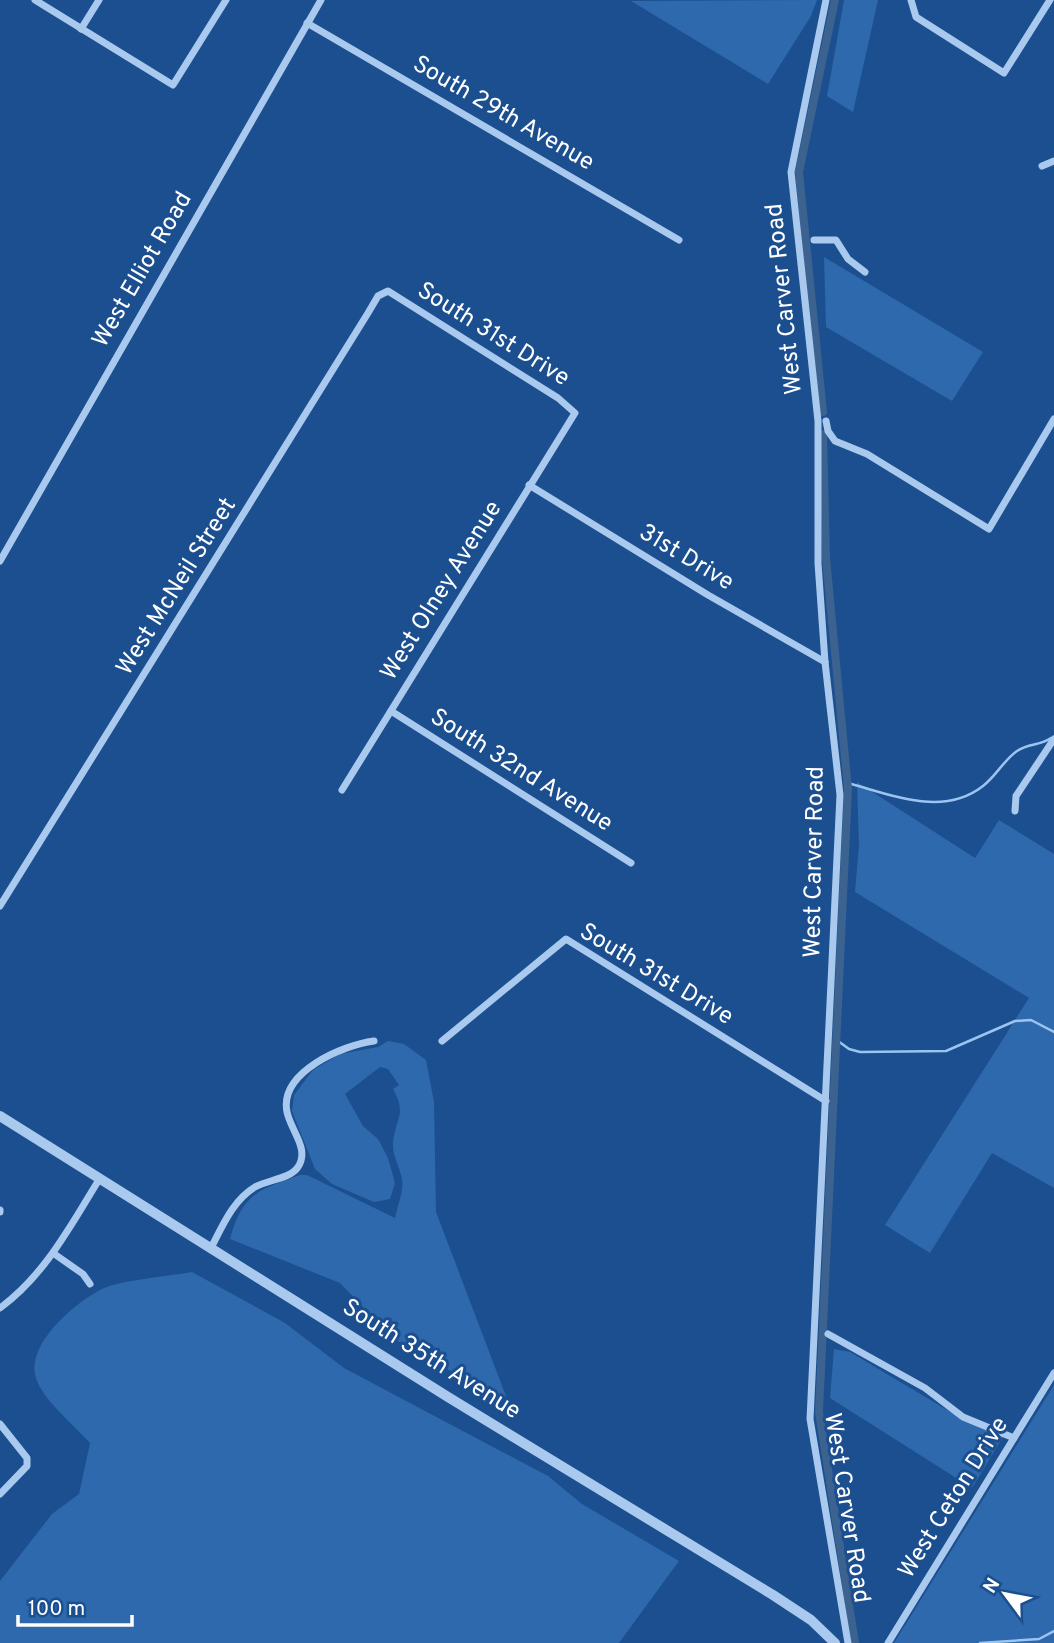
<svg xmlns="http://www.w3.org/2000/svg" width="1054" height="1643" font-family="Overpass,sans-serif">
<style>
.green{fill:#2e69ad}
.lines{fill:none;stroke-linecap:round;stroke-linejoin:round}
.stream{stroke:#9cc4f0;stroke-width:2.5}
.canal{stroke:#3c6290;stroke-width:8}
.minor{stroke:#a9c9ee;stroke-width:7}
.tertiary{stroke:#a9c9ee;stroke-width:10}
.labels{text-anchor:middle;dominant-baseline:central;stroke-width:6;stroke-linejoin:round;paint-order:stroke}
.street-label{font-size:24px;fill:#fff;stroke:#1b4f8f}
</style>
<rect width="100%" height="100%" fill="#1b4f8f"/>
<g class="green">
<path d="M817,0L811,16L768,84L631,1Z"/>
<path d="M844,0H878L853,112L827,96Z"/>
<path d="M824,257L983,352L952,401L826,327Z"/>
<path d="M857,782L975,858L999,820L1054,854V1188L992,1153L930,1253L885,1225L1029,998L855,892L859,845Z"/>
<path d="M388,1041L404,1044L426,1060L434,1102L436,1212L509,1404L394,1339L340,1283L230,1239C243,1193 258,1190 300,1175H307L395,1218C397,1207 404,1191 402,1180C400,1166 392,1157 393,1142C396,1117 407,1114 393,1089L399,1085L388,1069L380,1067L345,1094L363,1126L378,1139L388,1158L395,1183L390,1199L374,1202L332,1184L315,1169L292,1111L294,1095L313,1070L340,1054L378,1047Z"/>
<path d="M192,1272L285,1323L344,1368L548,1476L582,1504L679,1561L619,1643H0V1581L52,1514L79,1494L90,1443C75,1426 42,1399 36,1378C25,1344 76,1302 102,1289C121,1280 170,1276 192,1272Z"/>
<path d="M834,1349L850,1352L964,1420L1003,1437L972,1488L830,1398Z"/>
<path d="M1054,1385V1643H894Z"/>
</g>
<g class="lines">
<g class="stream">
<path d="M847,783C891,794 942,818 983,786C996,776 1004,760 1017,751C1029,743 1040,746 1051,738"/>
<path d="M838,1041L849,1049L860,1052L946,1051L1015,1021L1031,1020L1054,1032"/>
<path d="M980,1643L1039,1639L1054,1631"/>
</g>
<g class="canal">
<path d="M823,412L799,172L835,0"/>
<path d="M823,434L826,558L848,789L819,1412L855,1643"/>
</g>
<g class="minor">
<path d="M35,0L173,85L226,0"/>
<path d="M826,0L791,172L818,421V563L825,662L840,795L810,1419L848,1643"/>
<path d="M911,0L916,17L1004,73L1050,0"/>
<path d="M307,23L679,240"/>
<path d="M81,29L99,0"/>
<path d="M1042,166L1054,161"/>
<path d="M814,240H836L848,259L865,272"/>
<path d="M826,421L828,431L835,441L867,454L989,529L1054,419"/>
<path d="M529,485L708,595L825,662"/>
<path d="M0,561L321,0"/>
<path d="M391,711L631,863"/>
<path d="M1015,811L1016,796L1054,739"/>
<path d="M0,906L368,313L378,296L388,291L558,398L575,413L342,790"/>
<path d="M442,1041L566,939L826,1101"/>
<path d="M0,1210V1212"/>
<path d="M211,1248C222,1227 233,1200 255,1187C267,1180 290,1179 298,1167C310,1149 291,1131 287,1112C279,1072 343,1045 374,1041"/>
<path d="M53,1253L83,1274L90,1284"/>
<path d="M0,1308C45,1275 71,1225 100,1178"/>
<path d="M828,1334L925,1388L963,1417L1014,1438"/>
<path d="M0,1424L27,1458V1466L0,1494"/>
<path d="M888,1643L1054,1373"/>
</g>
<path class="tertiary" d="M0,1116L448,1397L773,1595L811,1620L835,1643"/>
</g>
<g class="labels">
<g class="street-label">
<text transform="translate(503 114) rotate(30)">South 29th Avenue</text>
<text transform="translate(143 270) rotate(-60)">West Elliot Road</text>
<text transform="translate(785 299) rotate(-96)">West Carver Road</text>
<text transform="translate(493 335) rotate(32)">South 31st Drive</text>
<text transform="translate(686 558) rotate(31)">31st Drive</text>
<text transform="translate(177 587) rotate(-58)">West McNeil Street</text>
<text transform="translate(442 591) rotate(-58)">West Olney Avenue</text>
<text transform="translate(521 771) rotate(32)">South 32nd Avenue</text>
<text transform="translate(815 862) rotate(-89)">West Carver Road</text>
<text transform="translate(656 975) rotate(31)">South 31st Drive</text>
<text transform="translate(431 1360) rotate(32)">South 35th Avenue</text>
<text transform="translate(954 1498) rotate(-58)">West Ceton Drive</text>
<text transform="translate(846 1508) rotate(81)">West Carver Road</text>
</g>
</g>
<g transform="translate(1005 1594) rotate(302)" stroke="#1b4f8f" stroke-width="5" paint-order="stroke">
<path d="M0-5L12 26L0 18L-12 26Z" fill="#ffffff"/>
<text y="-10" font-size="19" font-weight="bold" text-anchor="middle" fill="#ffffff">N</text>
</g>
<path d="M18 1615v10h114v-10" fill="none" stroke="#ffffff" stroke-width="3.5"/>
<text x="28" y="1615" font-size="21" fill="#ffffff" stroke="#1b4f8f" stroke-width="5" paint-order="stroke">100 m</text>
</svg>
